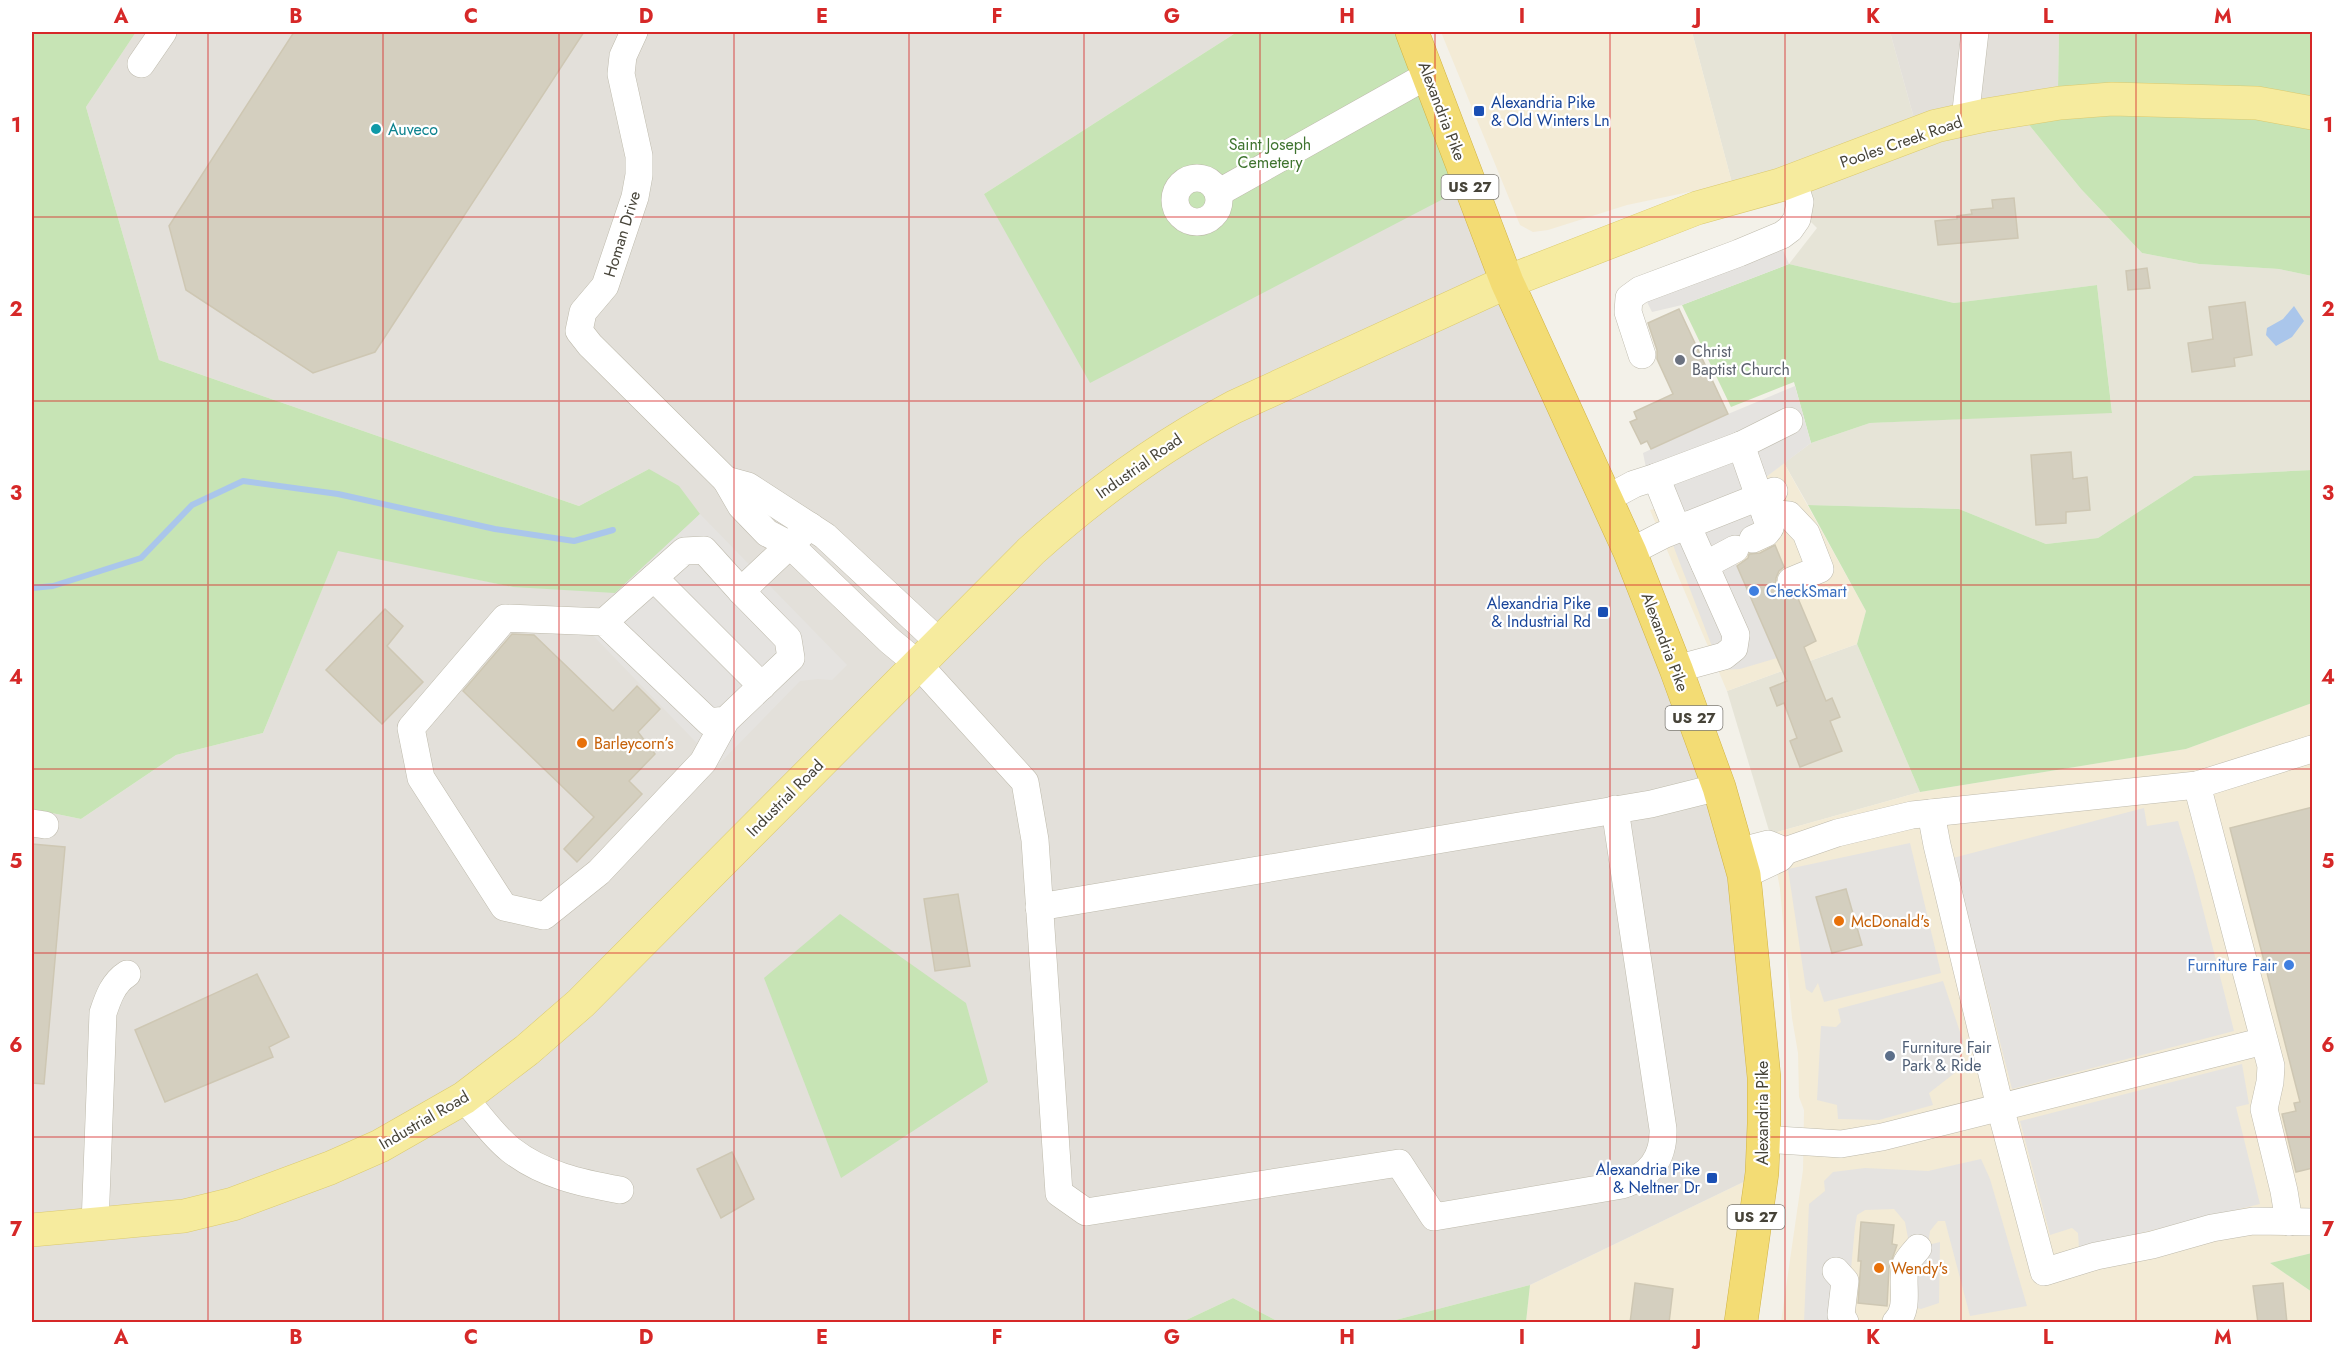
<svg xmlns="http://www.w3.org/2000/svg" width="2344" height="1354" font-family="Jost,sans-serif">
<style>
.residential{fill:#e6e4d7}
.commercial{fill:#f3ebd6}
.industrial{fill:#e3e0da}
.green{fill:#c7e4b5}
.parking{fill:#e5e3e0;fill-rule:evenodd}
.water{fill:#aac6eb}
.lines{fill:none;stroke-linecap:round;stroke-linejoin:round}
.stream{stroke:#aac6eb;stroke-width:6}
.building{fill:#d4cfbf;stroke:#cec7b3;stroke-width:1.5}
.minor-casing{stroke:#bebaac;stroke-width:28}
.major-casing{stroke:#dbca6f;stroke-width:34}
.highway-casing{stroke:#d1b344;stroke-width:34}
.minor{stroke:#fff;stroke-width:27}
.major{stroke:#f6eb9e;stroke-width:33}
.highway{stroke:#f3dc74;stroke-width:33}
.grid{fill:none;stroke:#d62828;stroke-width:1.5;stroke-opacity:0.55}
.transit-dot{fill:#1a4fb4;stroke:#fff;stroke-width:2}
.culture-dot{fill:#0f9aa8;stroke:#fff;stroke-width:2}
.worship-dot{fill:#6b7280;stroke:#fff;stroke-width:2}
.shop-dot{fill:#3f7fe0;stroke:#fff;stroke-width:2}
.food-dot{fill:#e8710a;stroke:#fff;stroke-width:2}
.service-dot{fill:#5c6f8a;stroke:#fff;stroke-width:2}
.labels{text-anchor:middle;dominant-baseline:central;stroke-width:4.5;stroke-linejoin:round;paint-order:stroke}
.shield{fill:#fff;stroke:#7e7b74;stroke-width:1.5}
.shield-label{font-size:15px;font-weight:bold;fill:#464338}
.transit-label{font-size:16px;fill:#164399;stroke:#fff;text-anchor:end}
.street-label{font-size:16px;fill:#464338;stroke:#fff}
.culture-label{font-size:16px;fill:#0d838f;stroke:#fff;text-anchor:start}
.park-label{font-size:16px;fill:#3f742f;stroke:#fff}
.worship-label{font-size:16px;fill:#5b616d;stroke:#fff;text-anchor:start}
.shop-label{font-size:16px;fill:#366cbe;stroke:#fff;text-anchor:start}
.food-label{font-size:16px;fill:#c56008;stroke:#fff;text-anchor:start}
.service-label{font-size:16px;fill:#4e5e75;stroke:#fff;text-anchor:start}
.neatline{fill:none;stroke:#d62828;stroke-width:2}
.grid-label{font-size:20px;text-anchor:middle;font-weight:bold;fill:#d62828}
</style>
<rect width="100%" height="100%" fill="#f3f1e9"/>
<g class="residential">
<path d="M1692,32H1890L1915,122L1755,179L1732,183Z"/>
<path d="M2026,121L2081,189L2142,253L2199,264L2279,269L2312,276V470L2194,476L2098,538L2046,544L1959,509L1808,505L1784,463L1811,443L1870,423L2112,412L2097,285L1954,303L1789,264L1817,228L1794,205L1816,185L1959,136Z"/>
<path d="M1857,644L1920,792L1770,834L1727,691Z"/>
</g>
<g class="commercial">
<path d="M1441,32H1692L1732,183L1627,205L1548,230L1533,232L1520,225Z"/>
<path d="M1784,463L1866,611L1857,644L1727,691L1650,510L1766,477Z"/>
<path d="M2312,703V1253L2270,1263L2312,1292V1322H1781L1803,1170L1804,1110L1799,1097L1798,1053L1792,1018L1780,889L1770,834L1920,792L2186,749Z"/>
<path d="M1762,1173L1741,1322H1526L1530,1285Z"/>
</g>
<g class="industrial">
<path d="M136,32H1237L984,194L1470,185L1719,787L1762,1173L1530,1285L1388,1322H1279L1233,1298L1182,1322H32V809L81,819L176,755L263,733L338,550L513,587L649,469L579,506L159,360L86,107Z"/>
<path d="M1890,32H2059L2058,89L1915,122Z"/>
</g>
<g class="green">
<path d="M32,32H136L86,107L159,360L579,506L649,469L679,486L700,514L615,593L513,587L338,551L263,733L176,755L81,819L32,809Z"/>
<path d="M1237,32H1412L1470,185L1090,383L984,194Z"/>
<path d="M2059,32H2312V101L2058,89Z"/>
<path d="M2133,114L2300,119L2312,123V276L2279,269L2199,264L2142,253L2081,189L2026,121Z"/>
<path d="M1789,264L1954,303L2097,285L2112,413L1870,423L1811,443L1794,382L1731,407L1682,305Z"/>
<path d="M2312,470V703L2186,749L1920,792L1857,644L1866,611L1808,505L1959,509L2046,544L2098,538L2194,476Z"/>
<path d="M840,914L966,1003L988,1082L841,1178L764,978Z"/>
<path d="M2312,1253V1292L2270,1263Z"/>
<path d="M1530,1285L1526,1322H1388Z"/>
<path d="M1233,1298L1279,1322H1182Z"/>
</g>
<g class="parking">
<path d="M1774,229L1789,264L1682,305L1652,312L1636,280Z"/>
<path d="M1795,386L1811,443L1766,477L1777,523L1733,555L1777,658L1740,669L1721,670L1658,506L1651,492L1643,453L1728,414Z"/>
<path d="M700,514L847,665L832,680L818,679L800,681L718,765L582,624Z"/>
<path d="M2144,808L2147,826L2178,821L2194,874L2234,1031L2012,1089L1953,858Z"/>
<path d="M1910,843L1941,973L1824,1002L1818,983L1812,993L1806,989L1788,869ZM1846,889L1862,944L1832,953L1817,897Z"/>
<path d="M1943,981L1963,1041L1956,1072L1929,1093L1933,1105L1879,1120L1838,1119L1837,1105L1817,1100L1821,1026L1836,1027L1841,1022L1838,1009Z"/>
<path d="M2242,1064L2249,1104L2236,1107L2260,1204L2079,1248L2078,1233L2072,1228L2050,1235L2020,1121Z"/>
<path d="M1981,1159L1990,1179L2027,1306L1970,1316L1945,1221H1938L1930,1231L1928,1245L1940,1242L1939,1303L1921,1309L1910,1306L1913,1264L1905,1222L1894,1209L1865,1210L1857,1215L1855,1227L1846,1322H1804L1809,1204L1825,1191L1824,1181L1833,1172L1865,1168L1928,1171Z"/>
</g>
<path class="water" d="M2294,306L2304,321L2292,337L2276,346L2266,335L2267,328L2283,319Z"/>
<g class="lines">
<path class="stream" d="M32,588L53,586L141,558L192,505L243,481L338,494L495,529L574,541L613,530"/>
</g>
<g class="building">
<path d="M294,32H584L375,352L313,373L186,290L169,226Z"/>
<path d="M2014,198L2018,238L1938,245L1935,221L1957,219V216L1972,214L1971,210L1993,208L1992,200Z"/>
<path d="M2147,268L2150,288L2128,290L2126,271Z"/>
<path d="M2245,302L2252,355L2234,358L2235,366L2192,372L2188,343L2213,339L2209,307Z"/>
<path d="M1679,309L1728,414L1651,449L1647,441L1641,444L1630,422L1637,419L1634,412L1673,394L1657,359V350L1648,323Z"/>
<path d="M2071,452L2073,479L2087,477L2090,510L2066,512V523L2036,525L2031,455Z"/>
<path d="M1775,545L1784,567L1779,571L1776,578V586L1782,594L1790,597L1797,596L1816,641L1804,647L1826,701L1832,698L1840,717L1830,721L1842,751L1800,767L1790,741L1797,738L1784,703L1777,706L1770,688L1787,681L1737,566L1748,558L1749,554L1760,553Z"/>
<path d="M385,609L403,626L387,646L423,682L382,724L326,670Z"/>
<path d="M512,634L534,635L613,711L637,686L660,709L638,732L655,754L629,781L642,794L577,862L564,849L594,817L463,691Z"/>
<path d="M2313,807V1168L2296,1172L2282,1114L2296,1111L2294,1103L2300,1102L2230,828Z"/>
<path d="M32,844L65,847L44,1084L32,1083Z"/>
<path d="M1846,889L1862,945L1832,953L1816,897Z"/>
<path d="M958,894L970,966L935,971L924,899Z"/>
<path d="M257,974L289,1037L269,1047L273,1057L165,1102L135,1030Z"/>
<path d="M732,1152L754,1199L721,1218L697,1169Z"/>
<path d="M1861,1222L1894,1225L1892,1244L1897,1245L1889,1268L1887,1306L1858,1303L1861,1261H1858Z"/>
<path d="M1635,1283L1673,1289L1669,1323H1630Z"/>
<path d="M2283,1283L2287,1323H2258L2253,1286Z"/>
</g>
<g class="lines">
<g class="minor-casing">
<g id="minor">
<path d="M634,32L623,56L621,74L639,156V175L635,197L605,286L583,312L579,331L590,345L726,480L741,506L767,533L790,545L890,641L918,664L1025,782L1035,840L1059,1193L1086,1212L1399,1163L1434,1217L1622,1185C1650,1176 1664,1158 1663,1129L1615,809"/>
<path d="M141,64L163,32"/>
<path d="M1965,119L1975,32"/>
<circle cx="1197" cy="200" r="22"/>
<path d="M1218,193L1428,75"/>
<path d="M1642,355L1628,312L1629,298L1640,290L1739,253L1782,235L1790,229L1797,219L1800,202L1793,180"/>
<path d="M1741,445L1770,528L1766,533L1753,539"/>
<path d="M726,480L748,486L825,536L939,642"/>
<path d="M1606,499L1634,484L1656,477"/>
<path d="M1765,513L1789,515L1806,533L1820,569L1791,581"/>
<path d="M1677,529L1656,477L1741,445L1789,421"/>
<path d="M1630,552L1663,535L1774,491"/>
<path d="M1705,565L1735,549"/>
<path d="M654,578L762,686"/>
<path d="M604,622L684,551L704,550L741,591"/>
<path d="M1676,669L1724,656L1734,648L1736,635L1687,525"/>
<path d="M726,720L703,762L599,872L544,916L504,907L421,778L411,728L505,618L604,622L709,722L726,720L791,658L788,639L741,591L810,526"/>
<path d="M2197,785L2271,1066L2270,1082L2264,1109L2284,1191L2289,1222"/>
<path d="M1931,813L1937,845L2000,1107L2044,1272L2096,1256L2152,1245L2212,1228L2253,1221L2312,1222"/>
<path d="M32,823L45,825"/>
<path d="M1785,851L1837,833L1912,815L2197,785L2312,749"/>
<path d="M1737,852L1768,844L1785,851L1780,858L1744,875"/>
<path d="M1039,907L1651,804L1719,787"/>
<path d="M464,1098C479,1115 493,1136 511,1150C543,1175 581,1183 620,1190"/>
<path d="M1764,1139L1841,1144L1882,1137L2264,1041"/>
<path d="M95,1225L103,1013C108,998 113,983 127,974"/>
<path d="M1836,1271L1845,1281L1841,1315L1845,1322"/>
<path d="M1896,1322C1911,1307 1900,1282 1906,1264C1908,1259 1914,1253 1918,1248"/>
</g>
</g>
<g class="major-casing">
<path id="major" d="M32,1230L184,1216L233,1204L330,1168L380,1146L464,1098L527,1050L581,1003L1031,551C1093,495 1160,446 1234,407L1507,282L1697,208L1780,185L1936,126L1986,115L2060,103L2112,99L2257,103L2312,113"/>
</g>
<g class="highway-casing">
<path id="highway" d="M1412,32L1507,282L1630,552L1676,669L1719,787L1744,875L1764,1077V1124L1762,1173L1741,1322"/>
</g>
<use href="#minor" class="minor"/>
<use href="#major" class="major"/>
<use href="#highway" class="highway"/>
</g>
<path class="grid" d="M208,32V1322M383,32V1322M559,32V1322M734,32V1322M909,32V1322M1084,32V1322M1260,32V1322M1435,32V1322M1610,32V1322M1785,32V1322M1961,32V1322M2136,32V1322M32,217H2312M32,401H2312M32,585H2312M32,769H2312M32,953H2312M32,1137H2312"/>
<g class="transit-dot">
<rect x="1473" y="105" width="12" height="12" rx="3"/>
<rect x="1597" y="606" width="12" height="12" rx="3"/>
<rect x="1706" y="1172" width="12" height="12" rx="3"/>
</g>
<circle class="culture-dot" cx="376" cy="129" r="6"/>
<circle class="worship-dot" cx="1680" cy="360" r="6"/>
<g class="shop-dot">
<circle cx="1754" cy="591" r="6"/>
<circle cx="2289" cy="965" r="6"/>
</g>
<g class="food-dot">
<circle cx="582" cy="743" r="6"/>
<circle cx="1839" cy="921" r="6"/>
<circle cx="1879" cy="1268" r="6"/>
</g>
<circle class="service-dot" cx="1890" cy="1056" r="6"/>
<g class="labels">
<g class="shield">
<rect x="1441.5" y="175" width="57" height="24" rx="4.5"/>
<rect x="1665.5" y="706" width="57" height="24" rx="4.5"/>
<rect x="1727.5" y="1205" width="57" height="24" rx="4.5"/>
</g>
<g class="shield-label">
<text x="1470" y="187">US 27</text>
<text x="1694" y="718">US 27</text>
<text x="1756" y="1217">US 27</text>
</g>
<g class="transit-label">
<text x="1491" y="102" text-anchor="start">Alexandria Pike<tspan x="1491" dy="18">&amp; Old Winters Ln</tspan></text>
<text x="1591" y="603">Alexandria Pike<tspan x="1591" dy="18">&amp; Industrial Rd</tspan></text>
<text x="1700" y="1169">Alexandria Pike<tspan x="1700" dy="18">&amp; Neltner Dr</tspan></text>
</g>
<g class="street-label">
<text transform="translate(1442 111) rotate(69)">Alexandria Pike</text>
<text transform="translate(1901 142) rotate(-19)">Pooles Creek Road</text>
<text transform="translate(622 234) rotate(-73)">Homan Drive</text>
<text transform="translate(1139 466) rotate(-35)">Industrial Road</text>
<text transform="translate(1665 642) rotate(69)">Alexandria Pike</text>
<text transform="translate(785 798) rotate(-45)">Industrial Road</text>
<text transform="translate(1762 1113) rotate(-90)">Alexandria Pike</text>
<text transform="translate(424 1120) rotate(-30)">Industrial Road</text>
</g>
<g class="culture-label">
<text x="388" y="129">Auveco</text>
</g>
<g class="park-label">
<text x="1270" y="144">Saint Joseph<tspan x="1270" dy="18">Cemetery</tspan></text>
</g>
<g class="worship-label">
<text x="1692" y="351">Christ<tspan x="1692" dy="18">Baptist Church</tspan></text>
</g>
<g class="shop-label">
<text x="1766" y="591">CheckSmart</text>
<text x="2277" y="965" text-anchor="end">Furniture Fair</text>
</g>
<g class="food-label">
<text x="594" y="743">Barleycorn’s</text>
<text x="1851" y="921">McDonald's</text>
<text x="1891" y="1268">Wendy's</text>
</g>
<g class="service-label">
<text x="1902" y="1047">Furniture Fair<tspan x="1902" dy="18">Park &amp; Ride</tspan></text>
</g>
</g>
<rect width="2344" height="1354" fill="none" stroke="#ffffff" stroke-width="66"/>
<rect x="33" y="33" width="2278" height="1288" class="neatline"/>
<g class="grid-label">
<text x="121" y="23">A</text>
<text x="296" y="23">B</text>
<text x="471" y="23">C</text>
<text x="646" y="23">D</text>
<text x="822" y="23">E</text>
<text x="997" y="23">F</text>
<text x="1172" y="23">G</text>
<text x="1347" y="23">H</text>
<text x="1522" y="23">I</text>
<text x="1698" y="23">J</text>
<text x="1873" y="23">K</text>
<text x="2048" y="23">L</text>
<text x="2223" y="23">M</text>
<text x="16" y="132">1</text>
<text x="2328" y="132">1</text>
<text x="16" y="316">2</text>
<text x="2328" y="316">2</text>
<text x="16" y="500">3</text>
<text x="2328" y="500">3</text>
<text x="16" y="684">4</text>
<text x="2328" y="684">4</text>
<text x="16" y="868">5</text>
<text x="2328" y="868">5</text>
<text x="16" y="1052">6</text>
<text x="2328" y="1052">6</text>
<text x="16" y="1236">7</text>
<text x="2328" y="1236">7</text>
<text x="121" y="1344">A</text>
<text x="296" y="1344">B</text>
<text x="471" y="1344">C</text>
<text x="646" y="1344">D</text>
<text x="822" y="1344">E</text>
<text x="997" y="1344">F</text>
<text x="1172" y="1344">G</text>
<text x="1347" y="1344">H</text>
<text x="1522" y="1344">I</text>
<text x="1698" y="1344">J</text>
<text x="1873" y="1344">K</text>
<text x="2048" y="1344">L</text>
<text x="2223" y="1344">M</text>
</g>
</svg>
